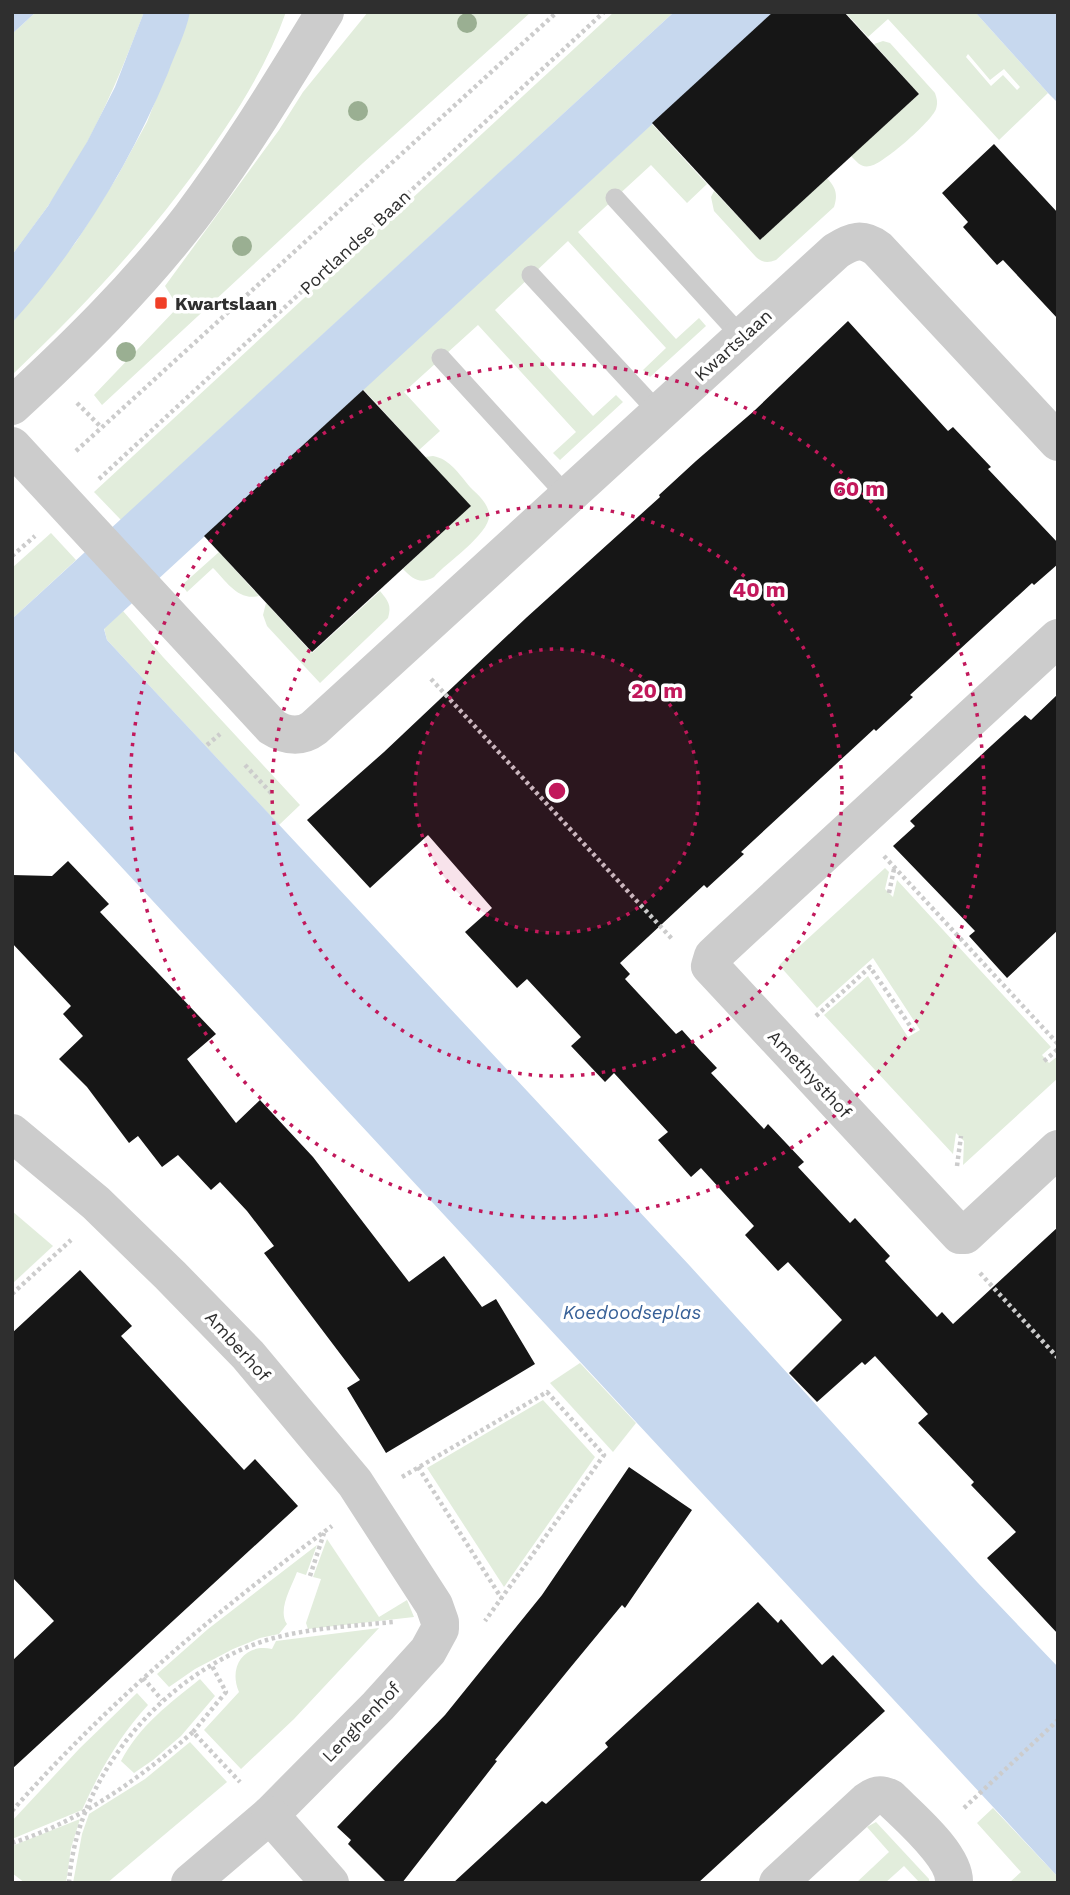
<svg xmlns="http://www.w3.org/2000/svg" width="1070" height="1895" font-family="'Work Sans',sans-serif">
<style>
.green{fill:#e2eddc;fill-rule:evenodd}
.water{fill:#c7d8ee}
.building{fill:#161616}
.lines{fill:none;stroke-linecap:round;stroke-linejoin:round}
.path{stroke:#ccc;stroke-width:4.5;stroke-dasharray:3.5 3.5;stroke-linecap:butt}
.service{stroke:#ccc;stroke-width:19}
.minor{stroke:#ccc;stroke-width:38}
.tertiary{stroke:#ccc;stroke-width:38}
.tree{fill:#9aaf92}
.ring{fill:none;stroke:#c2185b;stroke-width:3.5;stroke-dasharray:3.5 7}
.poi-dot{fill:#f03f27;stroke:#fff;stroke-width:2.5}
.labels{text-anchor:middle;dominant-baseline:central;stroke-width:7;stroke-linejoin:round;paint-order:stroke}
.street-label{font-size:18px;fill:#2f2f2f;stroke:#fff}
.poi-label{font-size:18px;font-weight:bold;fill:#2f2f2f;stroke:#fff;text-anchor:start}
.water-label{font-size:19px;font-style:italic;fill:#376097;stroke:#fff}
.centre{fill:#c2185b;stroke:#fff;stroke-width:3.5}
.ring-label{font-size:21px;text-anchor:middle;font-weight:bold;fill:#c2185b;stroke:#fff;stroke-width:7;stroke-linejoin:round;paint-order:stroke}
</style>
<rect width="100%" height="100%" fill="#fff"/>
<g class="green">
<path d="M36,12H144C125,63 104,113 77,161C58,194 35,224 12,255V34Z"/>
<path d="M190,12H286C271,54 249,93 224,130C164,221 91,300 12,375V323L76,242L117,177L147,122Z"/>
<path d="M368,12H531L363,163L102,405L94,395L178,307L165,286L279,130L303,92Z"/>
<path d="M614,12H674L121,520L94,492Z"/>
<path d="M845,12H975L1048,93L999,140L888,19L868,37ZM968,54L990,80L1004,69L1020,87L1017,90L1003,75L991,86L966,57Z"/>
<path d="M883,41L890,43L935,93C937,99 938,103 936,109C932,121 882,165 870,166C861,168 857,162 851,156L919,94L874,44Z"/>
<path d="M652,124L707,184L687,203L651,165L578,232L676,339L699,318L706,326L650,377L643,370L666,348L568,241L495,310L593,416L616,395L623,402L560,460L553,453L576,432L478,325L404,392L440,431L419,450L363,389Z"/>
<path d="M827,178C836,188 838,194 834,207L776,260C768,263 763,263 756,257L714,211L711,197L714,191L760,240Z"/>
<path d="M433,456C450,459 459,474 470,487C477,494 487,502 489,513C493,532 446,563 434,577C420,585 413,579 403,569L470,506L425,457Z"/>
<path d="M51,533L76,560L12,619V568Z"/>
<path d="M219,552L259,596C238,601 227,582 213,568L187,592L182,585Z"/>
<path d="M380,591C388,601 392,605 388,618L320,683L267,626L263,615L266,603L312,653Z"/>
<path d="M123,611L163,657L300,805L279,825L107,640L104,628Z"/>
<path d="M885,868L889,872L885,889L893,897L897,880L1051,1047L1042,1055L1049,1063L1058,1056V1078L963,1165L964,1141L956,1133L953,1154L824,1015L868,976L908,1037L920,1030L873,958L817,1008L779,965Z"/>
<path d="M12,1211L53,1246L12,1284Z"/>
<path d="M580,1363L636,1423L613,1452L550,1383Z"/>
<path d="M543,1400L595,1457L504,1587L427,1468Z"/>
<path d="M327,1539L379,1617L407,1600L414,1617L308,1629L306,1623L321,1579L313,1577Z"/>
<path d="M317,1545L306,1575L297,1572C292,1586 277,1610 287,1624L279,1634L260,1638L233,1649L195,1669L169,1687L157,1674L208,1629Z"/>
<path d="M379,1628L294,1719L241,1769L204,1730L239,1692C228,1667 244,1643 272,1649L276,1641Z"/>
<path d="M200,1679L215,1696L181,1736L153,1760L134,1773L121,1761C140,1725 169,1704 200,1679Z"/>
<path d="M137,1693L148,1705C120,1735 99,1772 82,1810L12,1839V1821L80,1748Z"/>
<path d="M190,1742L227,1782L107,1883H73L82,1834L89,1814L145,1779Z"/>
<path d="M993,1808L1058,1877V1883H1009L1021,1872L977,1823Z"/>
<path d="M80,1819L71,1848L66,1883H25L12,1873V1846Z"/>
<path d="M876,1822L929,1879V1883H920L904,1866L885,1883H856L889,1852L867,1827Z"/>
</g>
<g class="water">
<path d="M12,12H36L12,34Z"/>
<path d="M144,12H190C186,33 175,53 168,73C130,164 78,249 12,323V255L48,206L87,142L115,87Z"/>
<path d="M674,12H774L104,629L107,640L690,1266L978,1583L1058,1667V1877L12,749V619Z"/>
<path d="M975,12H1058V103L1048,93Z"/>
</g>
<g class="building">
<path d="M773,12H844L919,94L760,240L652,123Z"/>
<path d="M994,144L1058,213V319L1003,260L997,265L963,227L968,222L942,193Z"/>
<path d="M848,321L948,431L953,427L991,467L988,469L1058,543V564L1034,585L1032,583L910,695L913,697L876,731L874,729L741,852L744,854L707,888L704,885L620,963L630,974L625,979L676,1034L682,1030L699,1049L717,1068L711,1073L764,1129L768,1124L804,1162L798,1167L850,1223L855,1218L890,1256L885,1261L937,1317L942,1312L953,1324L1058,1227V1634L987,1558L1016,1532L971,1485L974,1482L918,1423L928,1414L875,1356L865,1365L862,1362L817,1402L789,1373L842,1320L788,1262L778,1271L745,1235L754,1226L701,1168L691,1177L674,1158L658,1140L668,1132L614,1073L605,1082L571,1046L581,1037L527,979L517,988L465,932L492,908L428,835L370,888L307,820L384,752L526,618L660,497L659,495L696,461L754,411Z"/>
<path d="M363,390L471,506L312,652L204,536Z"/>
<path d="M1058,694V930L1007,978L969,936L975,931L893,846L915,826L910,821L992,745L1025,715L1031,720Z"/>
<path d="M68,861L109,904L100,912L216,1034L187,1059L236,1123L260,1100L313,1157L409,1282L444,1256L482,1307L496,1299L535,1364L386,1453L347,1388L360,1380L264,1253L274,1246L247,1211L220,1182L211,1190L178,1155L162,1167L138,1136L129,1143L87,1087L59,1059L83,1036L63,1014L71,1006L12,943V875L52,876Z"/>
<path d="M80,1270L132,1326L121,1336L244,1470L255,1459L298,1506L12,1769V1661L54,1621L12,1577V1333Z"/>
<path d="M629,1467L692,1510L625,1608L622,1605L570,1668L495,1760L497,1761L402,1883H387L348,1844L351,1840L337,1827L445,1715L542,1595Z"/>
<path d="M758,1602L778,1623L781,1619L822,1665L833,1655L885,1711L698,1883H453L542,1801L546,1804L608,1747L605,1743Z"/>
</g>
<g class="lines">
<g class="path">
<path d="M77,403L101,427"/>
<path d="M76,451L557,12"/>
<path d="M99,479L604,12"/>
<path d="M12,556L35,536"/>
<path d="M431,679L673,940"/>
<path d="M207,745L220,734"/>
<path d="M245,765L273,795"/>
<path d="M884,856L1058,1044"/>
<path d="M889,893L894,869"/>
<path d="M816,1016L870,967L915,1033"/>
<path d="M1044,1061L1058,1049"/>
<path d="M957,1166L961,1136"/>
<path d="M980,1273L1058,1358"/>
<path d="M12,1294L71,1240"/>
<path d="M418,1467L502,1599"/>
<path d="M402,1477L547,1392L604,1455L485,1621"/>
<path d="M310,1576L324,1533"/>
<path d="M143,1678L162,1700"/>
<path d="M193,1732L226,1692L212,1666"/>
<path d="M964,1808L1058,1720"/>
<path d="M12,1811C107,1703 216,1611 332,1526"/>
<path d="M12,1843C81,1821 139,1779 193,1732L240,1782"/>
<path d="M69,1883C76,1775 165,1672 267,1640C307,1628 352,1626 393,1622"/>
</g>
<g class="service">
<path d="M615,198L742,337"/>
<path d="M531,275L659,413"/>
<path d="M441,358L568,497"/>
</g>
<g class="minor">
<path d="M12,446L272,727C286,736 301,738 314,728L836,251C852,241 862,237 878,249L1058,442"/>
<path d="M1058,638L729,941L713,956L710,966L960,1235H965L1058,1149"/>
<path d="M12,1133L96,1203L170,1275L248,1355L355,1483L434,1605L440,1622V1629L428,1651L378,1706L270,1815L190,1883"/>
<path d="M270,1815L330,1883"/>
<path d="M778,1883L867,1801C875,1795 880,1793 890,1798C909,1817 956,1856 954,1883"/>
</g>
<path class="tertiary" d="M12,406C76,347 138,286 191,217C240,152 282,82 325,12"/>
</g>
<g class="tree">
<circle cx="467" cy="23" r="10"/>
<circle cx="358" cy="111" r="10"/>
<circle cx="242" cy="246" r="10"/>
<circle cx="126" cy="352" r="10"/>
</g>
<circle cx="557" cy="791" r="142" fill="#c2185b" fill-opacity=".12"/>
<g class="ring">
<circle cx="557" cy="791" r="142"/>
<circle cx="557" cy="791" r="285"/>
<circle cx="557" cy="791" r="427"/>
</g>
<rect class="poi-dot" x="154" y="296" width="14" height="14" rx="3.5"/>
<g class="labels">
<g class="street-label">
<text transform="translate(355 242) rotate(-43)">Portlandse Baan</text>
<text transform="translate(733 345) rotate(-42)">Kwartslaan</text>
<text transform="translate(810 1074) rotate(47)">Amethysthof</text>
<text transform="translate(238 1346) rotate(48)">Amberhof</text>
<text transform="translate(361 1722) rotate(-46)">Lenghenhof</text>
</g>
<g class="poi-label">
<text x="175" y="303">Kwartslaan</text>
</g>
<g class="water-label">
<text x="632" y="1312">Koedoodseplas</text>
</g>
</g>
<circle cx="557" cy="791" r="10" class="centre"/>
<g class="ring-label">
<text x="859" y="496">60 m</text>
<text x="759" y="597">40 m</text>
<text x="657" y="698">20 m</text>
</g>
<rect width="1070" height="1895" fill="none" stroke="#2f2f2f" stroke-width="28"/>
</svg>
